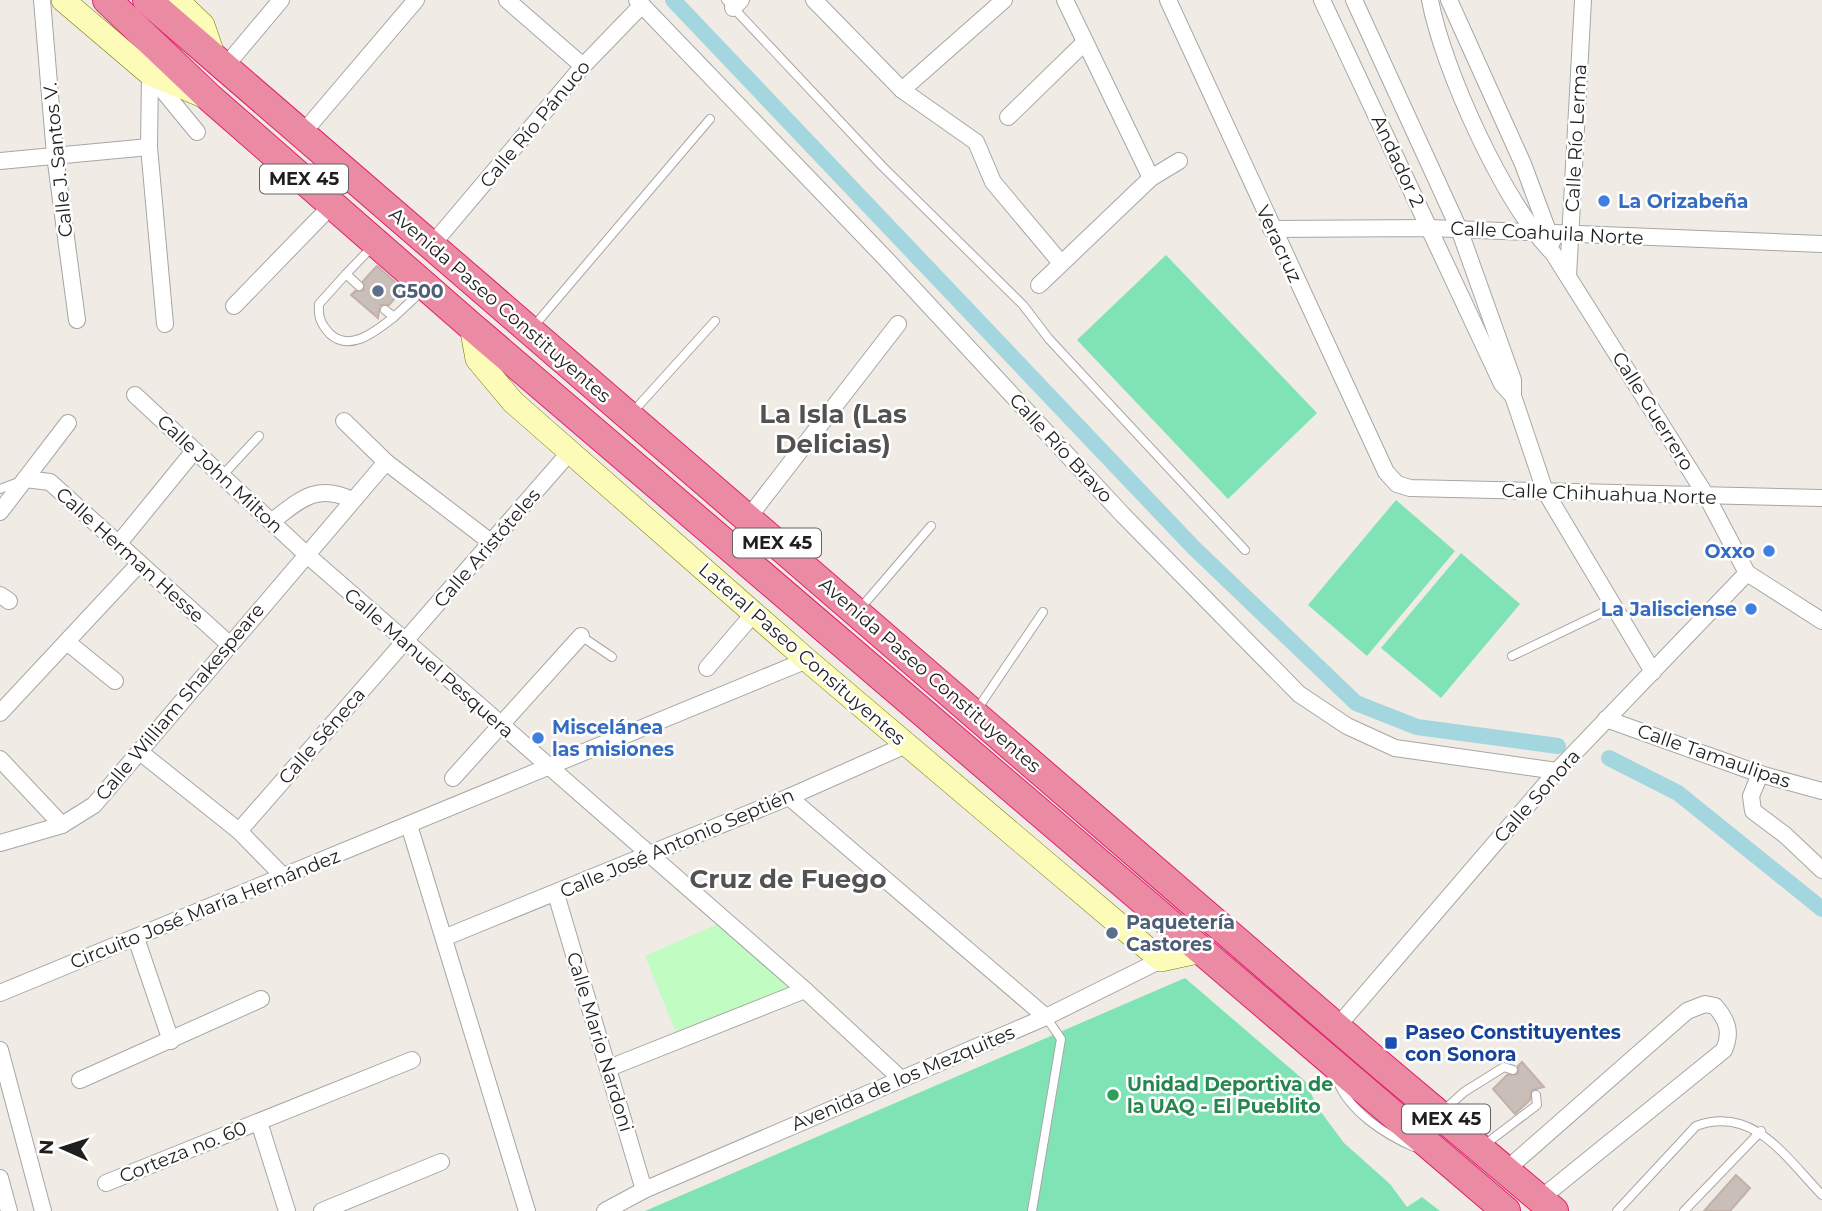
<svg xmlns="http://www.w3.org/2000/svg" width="1822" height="1211" font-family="Montserrat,sans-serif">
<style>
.park{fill:#c1fcc2}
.pitch{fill:#80e3b6}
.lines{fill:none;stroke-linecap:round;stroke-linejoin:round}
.canal{stroke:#a4d6e0;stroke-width:16}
.building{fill:#c9beb8;stroke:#c3b1a7;stroke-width:2}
.lane-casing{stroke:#a6a6a6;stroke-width:10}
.street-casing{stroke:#a6a6a6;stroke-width:18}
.secondary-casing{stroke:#777d00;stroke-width:24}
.highway-casing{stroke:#e21e6f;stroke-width:30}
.lane{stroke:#fff;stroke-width:8}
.street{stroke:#fff;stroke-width:16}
.secondary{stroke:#fcfbb8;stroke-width:23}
.highway{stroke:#eb8aa3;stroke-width:28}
.shop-dot{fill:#3f7fe0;stroke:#fff;stroke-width:2.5}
.service-dot{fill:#5c6f8a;stroke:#fff;stroke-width:2.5}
.transit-dot{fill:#1a4fb4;stroke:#fff;stroke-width:2.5}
.leisure-dot{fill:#2e9e5b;stroke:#fff;stroke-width:2.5}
.labels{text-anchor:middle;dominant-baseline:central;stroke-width:5;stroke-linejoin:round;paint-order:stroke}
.shield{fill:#fff;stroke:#626262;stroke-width:2}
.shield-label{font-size:18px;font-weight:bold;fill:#1f1f1f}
.street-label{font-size:19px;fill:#1f1f1f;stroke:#fff}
.shop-label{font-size:19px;font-weight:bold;fill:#366cbe;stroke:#fff;text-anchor:start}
.service-label{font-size:19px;font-weight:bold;fill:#4e5e75;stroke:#fff;text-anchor:start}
.transit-label{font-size:19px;font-weight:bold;fill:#164399;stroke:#fff;text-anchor:start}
.leisure-label{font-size:19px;font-weight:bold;fill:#27864d;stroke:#fff;text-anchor:start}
.district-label{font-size:26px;font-weight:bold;fill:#525252;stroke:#fff}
</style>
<rect width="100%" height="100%" fill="#f0ece5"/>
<path class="park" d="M722,922L797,988L678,1038L645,956Z"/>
<g class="pitch">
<path d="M1166,255L1317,413L1228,499L1077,340Z"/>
<path d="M1396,500L1455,551L1367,656L1308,605Z"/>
<path d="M1461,553L1520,604L1441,698L1381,648Z"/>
<path d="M1185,978L1305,1081L1318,1108L1344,1143L1390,1184L1407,1207L1422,1197L1440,1211H645Z"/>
</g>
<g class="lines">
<g class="canal">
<path d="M673,0L1193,547L1356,703L1417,727L1558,746"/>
<path d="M1609,758L1678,793L1822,909"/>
</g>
</g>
<g class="building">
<path d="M377,266L403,289L389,305H380L378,318L351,295L355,291L364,290L363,281Z"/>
<path d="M1522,1062L1544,1087L1532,1090L1530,1100L1515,1114L1493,1089L1507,1075L1518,1074V1066Z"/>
<path d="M1736,1175L1750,1188L1730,1211H1704Z"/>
</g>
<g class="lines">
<g class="lane-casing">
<g id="lane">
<path d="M726,0L882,166L1023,305L1049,339L1245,550"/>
<path d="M346,274L319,304C318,318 321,324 330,334C351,353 377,330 394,317"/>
<path d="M359,286L346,274L372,247"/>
<path d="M385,310L394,317L424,289"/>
<path d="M534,326L710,119"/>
<path d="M631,414L715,321"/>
<path d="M221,477L259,436"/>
<path d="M0,489L16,483"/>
<path d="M859,610L931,526"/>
<path d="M581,636L612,657"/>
<path d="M1512,656L1614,607"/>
<path d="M976,711L1043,612"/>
<path d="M1337,1080C1349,1111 1384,1134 1414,1147"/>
<path d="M1444,1110L1464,1092L1504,1067L1513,1070"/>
<path d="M1483,1146L1537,1105L1536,1095"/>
<path d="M1032,1211L1061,1039L1046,1017"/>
<path d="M1617,1211L1696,1126C1754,1105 1786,1158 1822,1195"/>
<path d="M1684,1211L1761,1131"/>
</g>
</g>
<g class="street-casing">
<g id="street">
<path d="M42,0L55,155L77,320"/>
<path d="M507,0L583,66"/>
<path d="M637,0L886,259L1123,515L1299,694L1347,726L1395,748L1557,771"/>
<path d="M814,0L902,90L976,142L993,182L1061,263"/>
<path d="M1065,0L1151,178"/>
<path d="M1168,0L1386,472L1397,484L1410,488L1822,498"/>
<path d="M1322,0L1502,384L1513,396"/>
<path d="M1354,0L1459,229L1513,380V396L1545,491L1653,672"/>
<path d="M1430,0C1443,69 1504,204 1553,253L1707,497L1747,573"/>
<path d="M1449,0L1523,164L1552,242"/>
<path d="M733,8L741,0"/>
<path d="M224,68L281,0"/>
<path d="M150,74L149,147L165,324"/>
<path d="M151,76L197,132"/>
<path d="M902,90L1004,0"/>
<path d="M1008,117L1085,42"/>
<path d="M302,134L416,0"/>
<path d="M0,161L149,147"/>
<path d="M1271,229L1430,228L1822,244"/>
<path d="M431,246L583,66L642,5"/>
<path d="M1568,276L1583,0"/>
<path d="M1039,285L1151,178L1179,161"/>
<path d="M234,306L333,204"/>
<path d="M135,395L306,554L805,990L900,1078"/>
<path d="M344,421L386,462L492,543"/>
<path d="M25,479L50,482L229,644"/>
<path d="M0,512L68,423"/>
<path d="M748,518L898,324"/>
<path d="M271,522C299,501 316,482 352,500"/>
<path d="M119,543L194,451"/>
<path d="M1747,573L1822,621"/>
<path d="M0,595L9,601"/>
<path d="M67,642L115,681"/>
<path d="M707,668L755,612"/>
<path d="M0,713L139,564"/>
<path d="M1606,719L1760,774L1822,791"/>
<path d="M140,752L239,831L284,877"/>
<path d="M0,759L62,825"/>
<path d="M1760,774L1751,796L1753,811L1785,835L1822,870"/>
<path d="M453,778L581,636"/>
<path d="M789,797L1046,1017"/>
<path d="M409,825L527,1211"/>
<path d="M239,831L569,453"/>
<path d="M0,843L62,825L94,805L386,462"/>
<path d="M556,894L644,1190"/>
<path d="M446,937L789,797L906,745"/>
<path d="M136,938L171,1041"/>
<path d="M0,993L807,660"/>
<path d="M1337,1027L1557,771L1747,573"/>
<path d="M0,1050L43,1211"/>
<path d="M609,1068L805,990"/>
<path d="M80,1080L261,999"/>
<path d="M259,1122L287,1211"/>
<path d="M1506,1170L1687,1011L1705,1004L1715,1006C1727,1020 1732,1032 1724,1050L1540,1199"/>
<path d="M0,1178L9,1211"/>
<path d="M106,1183L412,1060"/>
<path d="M322,1211L441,1162"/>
<path d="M605,1211L644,1190L1046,1017L1161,960"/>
</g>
</g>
<g class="secondary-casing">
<g id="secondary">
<path d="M63,0L150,74L203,96"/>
<path d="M177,0L203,25L215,60"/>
<path d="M471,326L477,359L513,402L807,660L1161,960L1202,951"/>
</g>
</g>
<g class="highway-casing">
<g id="highway">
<path d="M107,0L210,98L471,326L1506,1211"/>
<path d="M147,0L1377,1062L1554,1211"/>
</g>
</g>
<use href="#lane" class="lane"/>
<use href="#street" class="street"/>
<use href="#secondary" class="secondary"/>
<use href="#highway" class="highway"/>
</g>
<g class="shop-dot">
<circle cx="1604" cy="201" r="7"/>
<circle cx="1769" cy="551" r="7"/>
<circle cx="1751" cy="609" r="7"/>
<circle cx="538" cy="738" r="7"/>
</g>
<g class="service-dot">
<circle cx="378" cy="291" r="7"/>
<circle cx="1112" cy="933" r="7"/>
</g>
<rect class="transit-dot" x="1384" y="1036" width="14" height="14" rx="3.5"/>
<circle class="leisure-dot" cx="1113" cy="1095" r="7"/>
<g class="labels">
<g class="shield">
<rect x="260" y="164.5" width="88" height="29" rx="5"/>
<rect x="733" y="528.5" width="88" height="29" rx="5"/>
<rect x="1402" y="1104.5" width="88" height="29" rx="5"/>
</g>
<g class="shield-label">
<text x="304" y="179">MEX 45</text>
<text x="777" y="543">MEX 45</text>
<text x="1446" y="1119">MEX 45</text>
</g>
<g class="street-label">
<text transform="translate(535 124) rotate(-50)">Calle Río Pánuco</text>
<text transform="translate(1576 138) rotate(-87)">Calle Río Lerma</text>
<text transform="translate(58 160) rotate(-96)">Calle J. Santos V.</text>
<text transform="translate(1398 161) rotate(65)">Andador 2</text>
<text transform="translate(1547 233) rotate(3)">Calle Coahuila Norte</text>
<text transform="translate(1279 244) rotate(65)">Veracruz</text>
<text transform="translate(500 305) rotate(41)">Avenida Paseo Constituyentes</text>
<text transform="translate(1653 411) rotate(58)">Calle Guerrero</text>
<text transform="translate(1061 448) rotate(47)">Calle Río Bravo</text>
<text transform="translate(220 474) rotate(43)">Calle John Milton</text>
<text transform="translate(1609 494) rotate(2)">Calle Chihuahua Norte</text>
<text transform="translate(487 548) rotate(-49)">Calle Aristóteles</text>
<text transform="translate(130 555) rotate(42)">Calle Herman Hesse</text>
<text transform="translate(802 654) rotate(41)">Lateral Paseo Consituyentes</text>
<text transform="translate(429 663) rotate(41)">Calle Manuel Pesquera</text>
<text transform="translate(930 675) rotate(41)">Avenida Paseo Constituyentes</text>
<text transform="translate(180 702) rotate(-50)">Calle William Shakespeare</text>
<text transform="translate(322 736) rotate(-49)">Calle Séneca</text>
<text transform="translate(1714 756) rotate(19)">Calle Tamaulipas</text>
<text transform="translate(1537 796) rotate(-48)">Calle Sonora</text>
<text transform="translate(677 843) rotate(-23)">Calle José Antonio Septién</text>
<text transform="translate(205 909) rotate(-22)">Circuito José María Hernández</text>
<text transform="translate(600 1042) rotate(73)">Calle Mario Nardoni</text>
<text transform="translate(903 1078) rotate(-23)">Avenida de los Mezquites</text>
<text transform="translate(183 1152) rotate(-22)">Corteza no. 60</text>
</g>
<g class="shop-label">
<text x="1618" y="201">La Orizabeña</text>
<text x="1755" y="551" text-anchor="end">Oxxo</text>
<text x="1737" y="609" text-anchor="end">La Jalisciense</text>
<text x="552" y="727">Miscelánea<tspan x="552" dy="22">las misiones</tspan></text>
</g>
<g class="service-label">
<text x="392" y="291">G500</text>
<text x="1126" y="922">Paquetería<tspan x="1126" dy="22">Castores</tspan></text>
</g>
<g class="transit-label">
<text x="1405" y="1032">Paseo Constituyentes<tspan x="1405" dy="22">con Sonora</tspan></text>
</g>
<g class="leisure-label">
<text x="1127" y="1084">Unidad Deportiva de<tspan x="1127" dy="22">la UAQ - El Pueblito</tspan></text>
</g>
<g class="district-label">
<text x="833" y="414">La Isla (Las<tspan x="833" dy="30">Delicias)</tspan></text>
<text x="788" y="879">Cruz de Fuego</text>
</g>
</g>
<g transform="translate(63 1148) rotate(273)" stroke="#ffffff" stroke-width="5" paint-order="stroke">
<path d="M0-5L12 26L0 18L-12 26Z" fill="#1f1f1f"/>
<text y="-10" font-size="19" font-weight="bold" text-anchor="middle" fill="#1f1f1f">N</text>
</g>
</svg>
